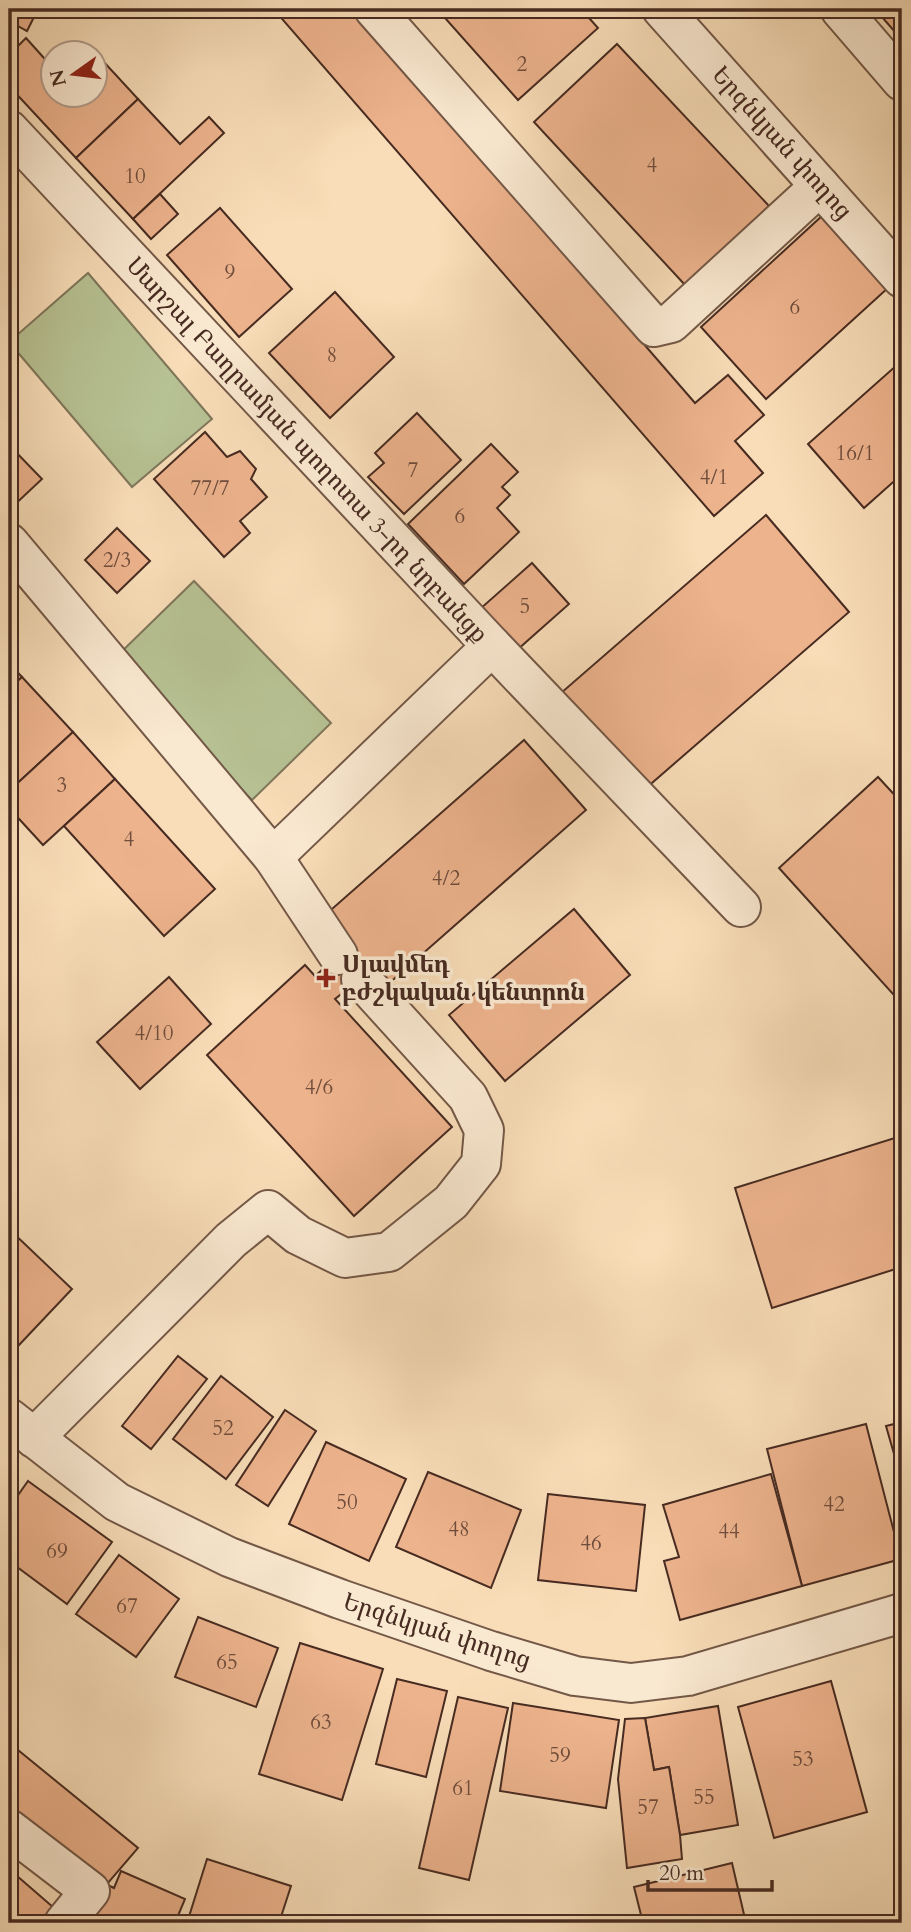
<svg xmlns="http://www.w3.org/2000/svg" width="911" height="1932" font-family="Cardo,'Noto Serif Armenian',serif">
<style>
.green{fill:#b7c294;stroke:#7f765a;stroke-width:2}
.building{fill:#edb38d;stroke:#472b21;stroke-width:2}
.lines{fill:none;stroke-linecap:round;stroke-linejoin:round}
.minor-casing{stroke:#735847;stroke-width:42}
.minor{stroke:#fae9d1;stroke-width:38}
.poi-dot{fill:#8f2418;stroke:#fae9d1;stroke-width:2.5}
.labels{text-anchor:middle;dominant-baseline:central;stroke-width:7;stroke-linejoin:round;paint-order:stroke}
.number-label{font-size:21px;fill:#704d3c}
.street-label{font-size:24px;fill:#472b21;stroke:#fae9d1}
.poi-label{font-size:24px;font-weight:bold;fill:#472b21;stroke:#fae9d1;text-anchor:start}
</style>
<rect width="100%" height="100%" fill="#f8ddb8"/>
<filter id="stains"><feTurbulence type="fractalNoise" baseFrequency=".00286" numOctaves="4"/><feColorMatrix values="0 0 0 0 .2 0 0 0 0 .09 0 0 0 0 .02 0 0 0 .5 -.17"/></filter>
<radialGradient id="worn" r=".72"><stop offset=".6" stop-color="#630" stop-opacity="0"/><stop offset="1" stop-color="#630" stop-opacity=".3"/></radialGradient>
<g class="green">
<path d="M88,273L212,419L132,487L9,342Z"/>
<path d="M194,581L331,723L252,800L115,658Z"/>
</g>
<g class="building">
<path d="M9,9H38L27,31L9,21Z"/>
<path d="M280,9H353L695,403L728,375L764,415L735,441L763,473L714,516L276,12Z"/>
<path d="M437,9H581L598,28L518,100Z"/>
<path d="M875,9H902V40Z"/>
<path d="M26,38L52,67V94H94V52H88L92,49L138,99L76,158L9,86V55Z"/>
<path d="M617,44L770,207L686,286L534,122Z"/>
<path d="M138,99L180,144L209,117L224,133L133,219L76,158Z"/>
<path d="M160,194L178,214L151,239L133,219Z"/>
<path d="M220,208L292,289L239,337L167,255Z"/>
<path d="M823,215L889,287L766,399L701,327Z"/>
<path d="M335,292L394,357L330,418L269,353Z"/>
<path d="M898,364L902,368V476L901,475L864,508L808,444Z"/>
<path d="M417,413L461,460L404,514L368,477L384,463L375,453Z"/>
<path d="M205,432L227,457L240,451L256,469L251,479L267,497L240,521L250,533L224,557L154,479Z"/>
<path d="M491,444L518,472L502,487L510,495L497,508L519,532L464,584L408,524Z"/>
<path d="M9,445L42,479L9,510Z"/>
<path d="M766,515L849,612L645,789L561,693Z"/>
<path d="M117,528L150,561L117,593L85,560Z"/>
<path d="M532,563L569,604L517,650L480,609Z"/>
<path d="M9,663L22,677L9,689Z"/>
<path d="M22,677L73,732L9,791V689Z"/>
<path d="M73,732L115,779L43,845L9,808V791Z"/>
<path d="M524,740L586,810L386,986L361,979L335,999L452,1127L354,1216L207,1055L305,965L315,976L350,945L324,916Z"/>
<path d="M878,777L902,803V1004L779,868Z"/>
<path d="M115,779L215,889L164,936L64,826Z"/>
<path d="M574,909L630,975L505,1081L449,1015Z"/>
<path d="M169,977L211,1024L140,1089L97,1042Z"/>
<path d="M898,1137L902,1150V1267L772,1308L735,1188Z"/>
<path d="M9,1229L72,1289L19,1345L9,1336Z"/>
<path d="M178,1356L207,1379L151,1449L122,1426Z"/>
<path d="M221,1376L273,1417L226,1479L173,1439Z"/>
<path d="M285,1410L316,1431L268,1506L236,1485Z"/>
<path d="M902,1422V1482L886,1426Z"/>
<path d="M866,1424L901,1559L802,1586L767,1449Z"/>
<path d="M326,1442L406,1479L369,1561L289,1524Z"/>
<path d="M428,1472L521,1510L491,1588L396,1547Z"/>
<path d="M771,1474L802,1586L680,1620L664,1561L679,1557L663,1505Z"/>
<path d="M28,1481L112,1542L67,1604L9,1561V1508Z"/>
<path d="M548,1494L645,1505L636,1591L538,1580Z"/>
<path d="M119,1555L179,1599L136,1657L76,1614Z"/>
<path d="M198,1617L278,1648L256,1707L175,1677Z"/>
<path d="M300,1643L383,1669L342,1800L259,1774Z"/>
<path d="M397,1679L447,1691L426,1777L376,1764Z"/>
<path d="M902,1680V1709L895,1682Z"/>
<path d="M831,1681L867,1812L774,1838L738,1707Z"/>
<path d="M458,1697L508,1708L469,1880L419,1868Z"/>
<path d="M513,1703L619,1720L606,1808L500,1791Z"/>
<path d="M718,1706L738,1825L680,1835L669,1767L654,1770L645,1718Z"/>
<path d="M645,1718L654,1770L669,1767L680,1835L682,1859L627,1868L618,1779L625,1719Z"/>
<path d="M18,1750L138,1848L108,1883L9,1806V1762Z"/>
<path d="M207,1859L291,1886L279,1923H187Z"/>
<path d="M732,1863L746,1923H643L634,1887Z"/>
<path d="M9,1869L61,1914L52,1923H9Z"/>
<path d="M121,1871L185,1899L175,1923H86L104,1883L114,1888Z"/>
<path d="M366,1915L405,1923H365Z"/>
</g>
<g class="lines">
<g class="minor-casing">
<g id="minor">
<path d="M374,9L654,327L671,323L820,186"/>
<path d="M662,9L902,278"/>
<path d="M840,9L902,81"/>
<path d="M9,130L492,646L273,857L9,543"/>
<path d="M492,646L741,907"/>
<path d="M273,857L338,955"/>
<path d="M9,1418L117,1502L229,1557L340,1599L491,1651L575,1676L631,1683L688,1676L902,1613"/>
<path d="M34,1438L231,1240L268,1210L298,1235L345,1258L389,1252L451,1202L481,1164L484,1130L468,1097L361,979"/>
<path d="M9,1829L90,1891L64,1923"/>
</g>
</g>
<use href="#minor" class="minor"/>
</g>
<path class="poi-dot" d="M322.5 967.5h7v7h7v7h-7v7h-7v-7h-7v-7h7z"/>
<g class="labels">
<g class="number-label">
<text x="522" y="64">2</text>
<text x="652" y="165">4</text>
<text x="135" y="176">10</text>
<text x="230" y="272">9</text>
<text x="795" y="307">6</text>
<text x="332" y="355">8</text>
<text x="855" y="453">16/1</text>
<text x="413" y="470">7</text>
<text x="714" y="477">4/1</text>
<text x="210" y="488">77/7</text>
<text x="460" y="516">6</text>
<text x="117" y="560">2/3</text>
<text x="525" y="606">5</text>
<text x="62" y="785">3</text>
<text x="129" y="839">4</text>
<text x="446" y="878">4/2</text>
<text x="154" y="1033">4/10</text>
<text x="319" y="1087">4/6</text>
<text x="223" y="1428">52</text>
<text x="347" y="1502">50</text>
<text x="834" y="1504">42</text>
<text x="459" y="1529">48</text>
<text x="729" y="1531">44</text>
<text x="591" y="1543">46</text>
<text x="57" y="1551">69</text>
<text x="127" y="1606">67</text>
<text x="227" y="1662">65</text>
<text x="321" y="1722">63</text>
<text x="560" y="1755">59</text>
<text x="803" y="1759">53</text>
<text x="463" y="1788">61</text>
<text x="704" y="1797">55</text>
<text x="648" y="1807">57</text>
</g>
<g class="street-label">
<text transform="translate(782 143) rotate(48)">Երզնկյան փողոց</text>
<text transform="translate(307 450) rotate(47)">Մարշալ Բաղրամյան պողոտա 3-րդ նրբանցք</text>
<text transform="translate(437 1631) rotate(18)">Երզնկյան փողոց</text>
</g>
<g class="poi-label">
<text x="342" y="964">Սլավմեդ<tspan x="342" dy="28">բժշկական կենտրոն</tspan></text>
</g>
</g>
<rect width="911" height="1932" fill="none" stroke="#f8ddb8" stroke-width="35"/>
<rect x="10" y="10" width="890" height="1911" fill="none" stroke="#472b21" stroke-width="3.5"/>
<rect x="18" y="18" width="876" height="1897" fill="none" stroke="#472b21" stroke-width="2"/>
<g transform="translate(74 74) rotate(256)"><circle r="33" fill="#fae9d1" stroke="#b29d8b" stroke-width="2"/>
<path d="M0-5L12 26L0 18L-12 26Z" fill="#8f2418"/>
<text y="-10" font-size="19" font-weight="bold" text-anchor="middle" fill="#472b21">N</text>
</g>
<path d="M648 1880v10h124v-10" fill="none" stroke="#472b21" stroke-width="3.5"/>
<text x="659" y="1880" font-size="21" fill="#472b21" stroke="#fae9d1" stroke-width="5" paint-order="stroke">20 m</text>
<rect width="100%" height="100%" filter="url(#stains)"/>
<rect width="100%" height="100%" fill="url(#worn)"/>
</svg>
